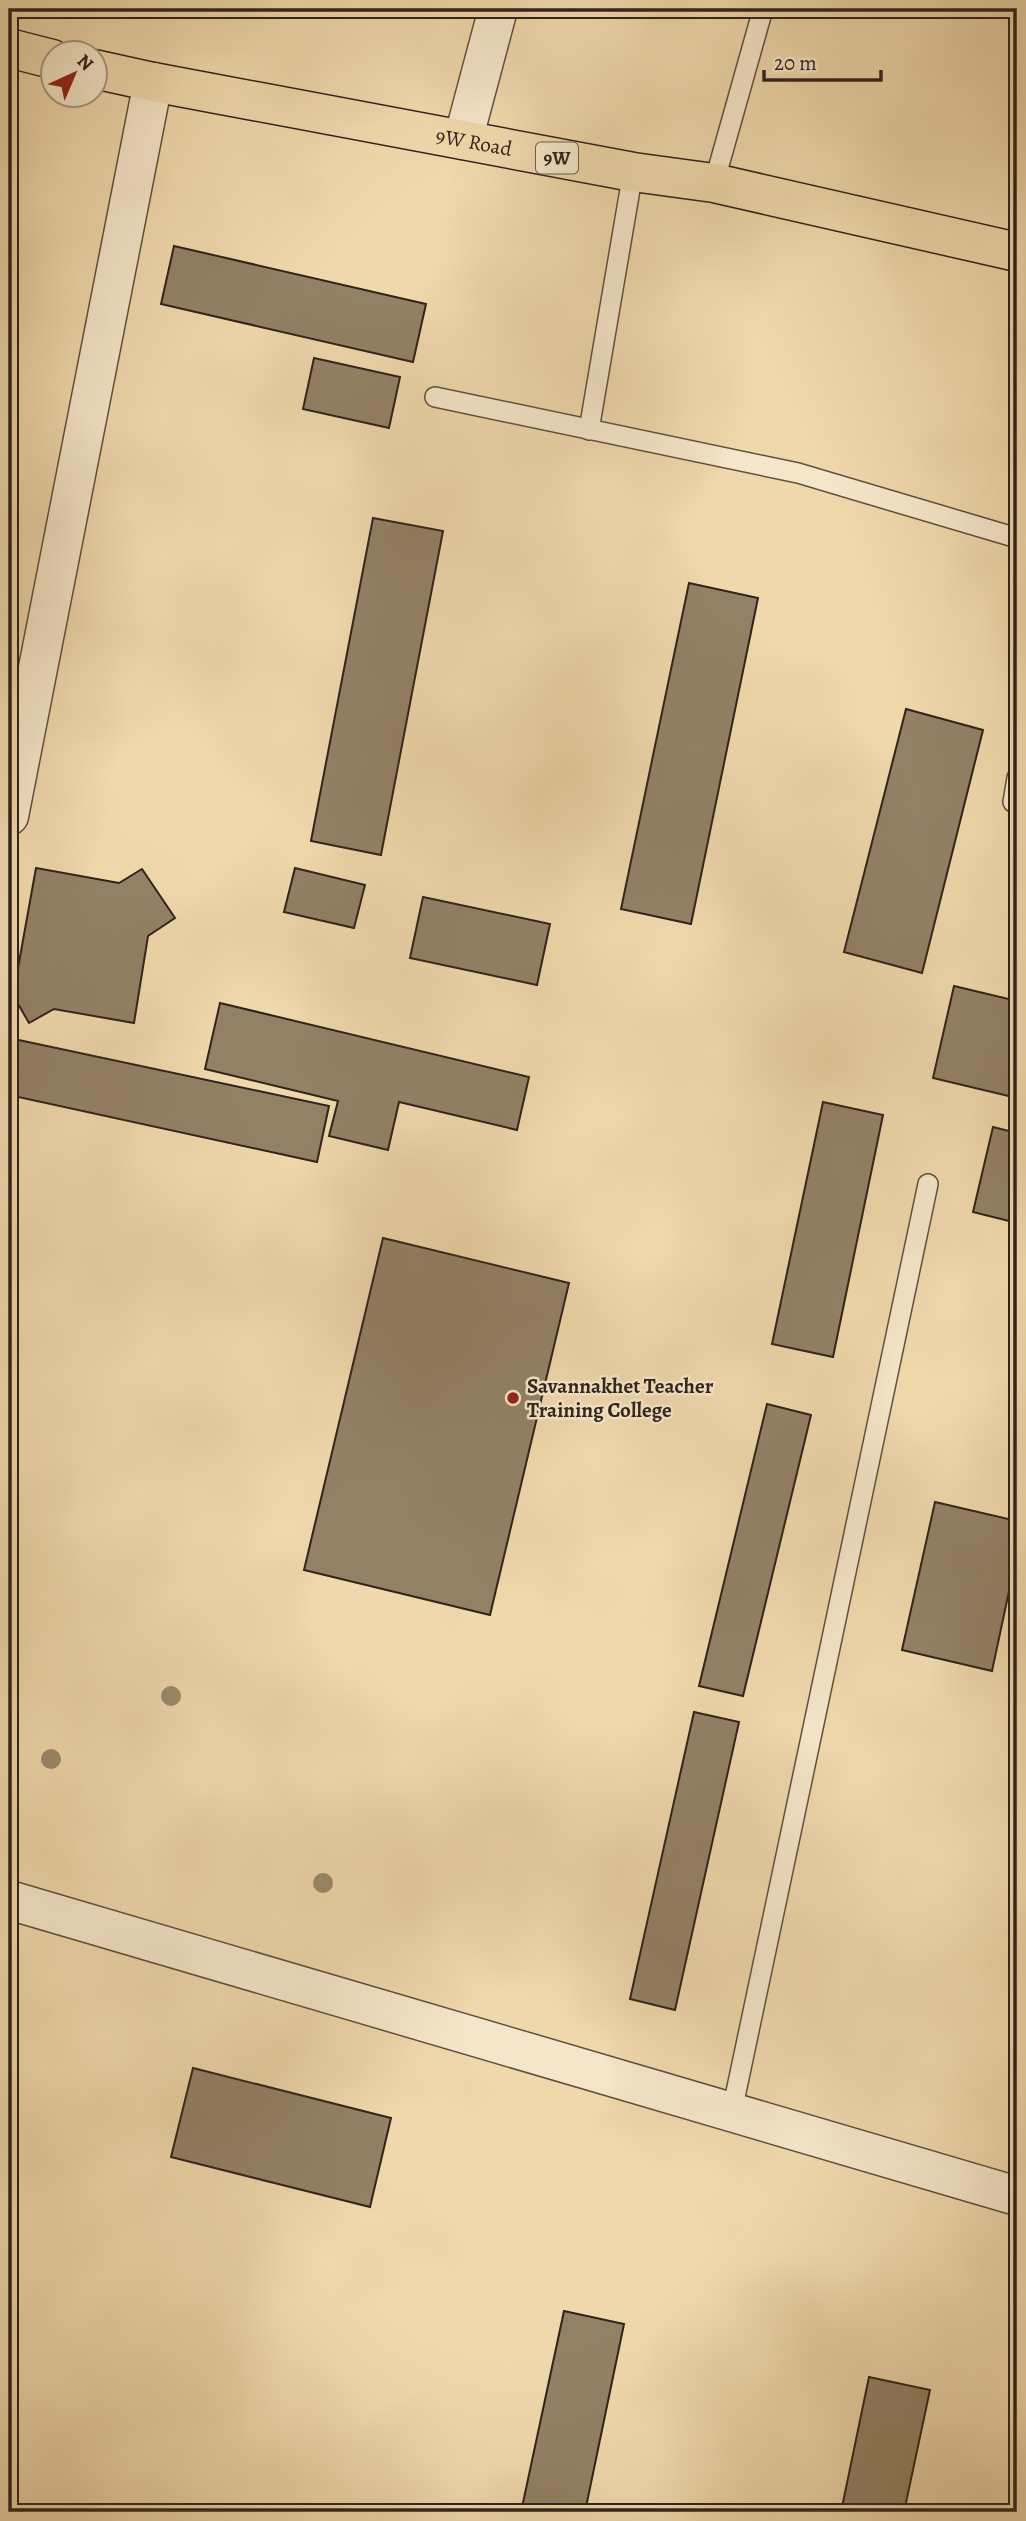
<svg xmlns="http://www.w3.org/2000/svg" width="1026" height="2521" font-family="Alegreya,serif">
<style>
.building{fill:#938166;stroke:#2f231b;stroke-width:2}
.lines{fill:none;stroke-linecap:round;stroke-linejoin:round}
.service-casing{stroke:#5f503f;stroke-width:22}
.minor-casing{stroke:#5f503f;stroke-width:41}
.trunk-casing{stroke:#2f231b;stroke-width:41}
.service{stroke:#f5e6c9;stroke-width:19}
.minor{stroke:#f5e6c9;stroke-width:38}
.trunk{stroke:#efd8ac;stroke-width:38}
.tree{fill:#9b896d}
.poi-dot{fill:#8f2418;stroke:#f5e6c9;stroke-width:2.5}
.labels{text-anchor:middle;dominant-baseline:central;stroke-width:5;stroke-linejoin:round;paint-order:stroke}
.shield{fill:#f5e6c9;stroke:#6a5e4f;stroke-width:2}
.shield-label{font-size:19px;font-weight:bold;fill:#2f231b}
.street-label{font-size:21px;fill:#2f231b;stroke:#f5e6c9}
.poi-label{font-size:21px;font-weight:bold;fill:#2f231b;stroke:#f5e6c9;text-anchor:start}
</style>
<rect width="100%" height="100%" fill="#efd8ac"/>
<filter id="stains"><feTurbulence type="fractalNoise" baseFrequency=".00286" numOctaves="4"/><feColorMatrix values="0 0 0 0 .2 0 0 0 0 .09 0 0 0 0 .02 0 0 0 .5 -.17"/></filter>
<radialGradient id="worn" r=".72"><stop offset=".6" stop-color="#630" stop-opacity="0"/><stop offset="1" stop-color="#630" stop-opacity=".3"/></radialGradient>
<g class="building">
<path d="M375,9H414L412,17Z"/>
<path d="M174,246L426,304L413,362L161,304Z"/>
<path d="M314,358L400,377L389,428L303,409Z"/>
<path d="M373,518L443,531L381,855L311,841Z"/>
<path d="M689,583L758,598L691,924L621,909Z"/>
<path d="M906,709L983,730L922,973L844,952Z"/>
<path d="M36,868L119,883L142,869L175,918L148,936L134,1023L54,1009L29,1023L9,988V973L18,968Z"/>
<path d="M295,868L365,885L354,928L284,912Z"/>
<path d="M423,897L550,924L537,985L410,958Z"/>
<path d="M954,986L1017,1001V1098L933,1078Z"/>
<path d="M220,1003L529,1077L517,1130L399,1102L388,1150L329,1136L338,1101L205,1069Z"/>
<path d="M14,1039L329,1106L317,1162L9,1095V1063Z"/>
<path d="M823,1102L883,1115L833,1357L772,1344Z"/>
<path d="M993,1127L1017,1133V1223L973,1212Z"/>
<path d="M383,1238L569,1283L490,1615L304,1570Z"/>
<path d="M767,1404L811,1415L743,1696L699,1686Z"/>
<path d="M935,1502L1017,1521V1554L992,1671L902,1650Z"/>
<path d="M694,1712L739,1722L675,2010L630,1999Z"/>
<path d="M193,2068L391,2118L370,2207L171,2157Z"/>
<path d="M564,2311L624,2324L585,2512H521Z"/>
<path d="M869,2377L930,2390L904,2512H841Z"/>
</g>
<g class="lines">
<g class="service-casing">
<g id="service">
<path d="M714,183L763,9"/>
<path d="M435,397L798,473L1017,538"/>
<path d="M589,430L633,172"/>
<path d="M1013,802L1017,778"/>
<path d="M732,2111L928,1184"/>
</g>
</g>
<g class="minor-casing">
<g id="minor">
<path d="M463,140L498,9"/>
<path d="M9,816L153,82"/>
<path d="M9,1900L1017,2196"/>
</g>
</g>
<g class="trunk-casing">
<g id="trunk">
<path d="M9,48L52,59"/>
<path id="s1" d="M94,69L153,82L633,172L714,183L1017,252"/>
</g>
</g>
<use href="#service" class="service"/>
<use href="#minor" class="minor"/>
<use href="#trunk" class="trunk"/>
</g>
<g class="tree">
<circle cx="171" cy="1696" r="10"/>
<circle cx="51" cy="1759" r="10"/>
<circle cx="323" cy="1883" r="10"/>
</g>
<circle class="poi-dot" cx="513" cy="1398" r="7"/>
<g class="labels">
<rect class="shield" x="536" y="142.5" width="42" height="31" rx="5"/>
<g class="shield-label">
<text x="557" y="158">9W</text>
</g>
<g class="street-label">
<text stroke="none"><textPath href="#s1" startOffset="387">9W Road</textPath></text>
</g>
<g class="poi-label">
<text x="527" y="1386">Savannakhet Teacher<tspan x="527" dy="24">Training College</tspan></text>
</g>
</g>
<rect width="1026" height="2521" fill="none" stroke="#efd8ac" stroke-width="35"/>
<rect x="10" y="10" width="1005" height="2500" fill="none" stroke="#2f231b" stroke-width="3.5"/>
<rect x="18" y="18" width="991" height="2486" fill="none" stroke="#2f231b" stroke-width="2"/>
<g transform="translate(74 74) rotate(44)"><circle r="33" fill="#f5e6c9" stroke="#a69883" stroke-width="2"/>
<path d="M0-5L12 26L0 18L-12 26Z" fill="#8f2418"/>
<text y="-10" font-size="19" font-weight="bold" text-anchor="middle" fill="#2f231b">N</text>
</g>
<path d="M764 70v10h117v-10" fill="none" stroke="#2f231b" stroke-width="3.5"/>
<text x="774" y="70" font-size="21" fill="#2f231b" stroke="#f5e6c9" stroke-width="5" paint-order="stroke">20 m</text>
<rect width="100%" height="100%" filter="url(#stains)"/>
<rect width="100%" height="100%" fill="url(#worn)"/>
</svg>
